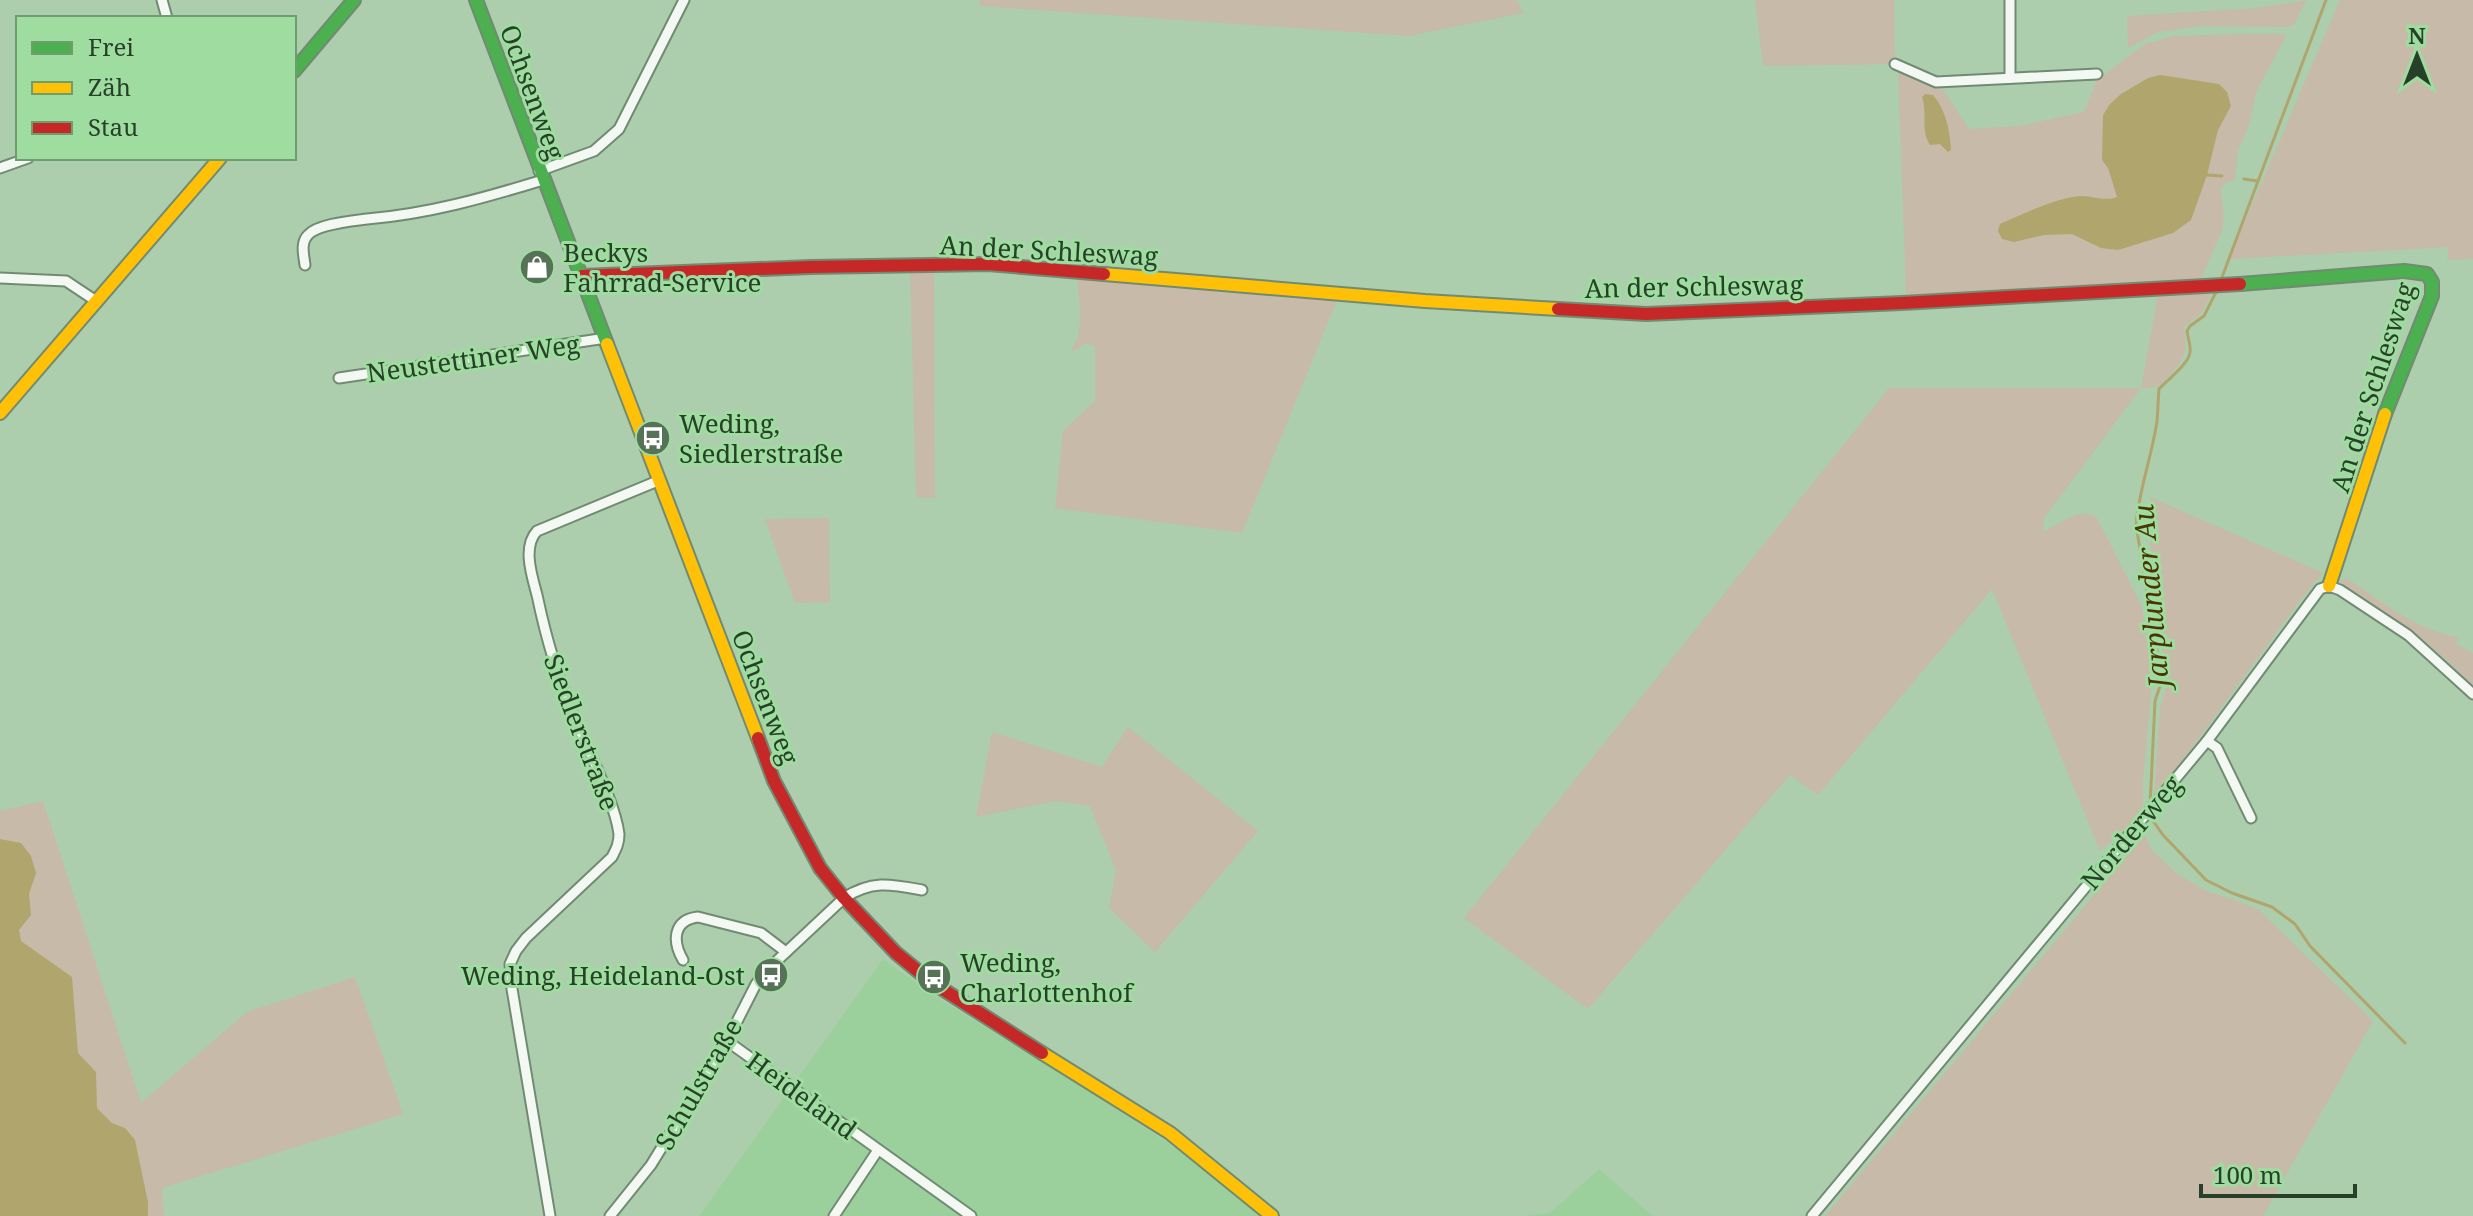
<svg xmlns="http://www.w3.org/2000/svg" width="2473" height="1216" font-family="'Noto Serif',serif">
<style>
.built{fill:#9bd09d}
.green{fill:#c7baa8;fill-rule:evenodd}
.water{fill:#b0a56d}
.lines{fill:none;stroke-linecap:round;stroke-linejoin:round}
.stream{stroke:#b0a56d;stroke-width:3}
.street-casing{stroke:#718b72;stroke-width:13}
.fast-casing{stroke:#718b72;stroke-width:16}
.slow-casing{stroke:#718b72;stroke-width:16}
.jam-casing{stroke:#718b72;stroke-width:16}
.street{stroke:#f3f8f3;stroke-width:9}
.fast{stroke:#4caf50;stroke-width:12}
.slow{stroke:#ffc107;stroke-width:12}
.jam{stroke:#c62828;stroke-width:12}
.labels{text-anchor:middle;dominant-baseline:central;stroke-width:6;stroke-linejoin:round;paint-order:stroke}
.street-label{font-size:26px;fill:#274128;stroke:#9edca0}
.poi-label{font-size:26px;fill:#274128;stroke:#9edca0;text-anchor:start}
.water-label{font-size:28px;font-style:italic;fill:#4a3500;stroke:#9edca0}
</style>
<rect width="100%" height="100%" fill="#accead"/>
<g class="built">
<path d="M883,959L935,996L1079,1085L1185,1154L1260,1216H699Z"/>
<path d="M1599,1169L1653,1216H1521L1550,1213Z"/>
</g>
<g class="green">
<path d="M980,0H1517L1523,13L1409,36L980,6Z"/>
<path d="M1755,0H1894L1895,64L1763,66Z"/>
<path d="M2306,0L2294,25L2284,27L2202,26L2157,32L2128,48L2127,16L2256,8Z"/>
<path d="M2340,0H2473V259L2447,260L2449,247L2229,259Z"/>
<path d="M2240,34H2284L2286,36L2256,92L2249,125L2238,151L2235,180L2225,183L2221,190L2224,217L2222,230L2201,279L1923,295H1911L1906,293L1898,70L1942,88L1969,129L2019,126L2084,112L2097,80L2145,44L2174,36ZM2147,78L2231,106L2218,130L2207,175L2101,248L2072,234L2044,235L2014,242L2083,196L2112,199L2117,197L2108,168L2102,160L2103,115L2121,94Z"/>
<path d="M910,270H934L935,498L916,497Z"/>
<path d="M1077,279L1337,300L1242,533L1055,508L1063,431L1095,401V346L1086,343L1070,353C1085,328 1080,306 1077,279Z"/>
<path d="M2212,292L2202,313L2184,327C2190,358 2178,368 2157,387L2141,388L2044,518L2043,532C2059,524 2080,506 2097,518L2141,605L2154,662L2143,780V814L2100,851L1992,589L1818,795L1790,775L1588,1009L1464,918L1889,388H2141L2158,295Z"/>
<path d="M2150,497L2323,573L2305,594L2154,799L2160,708L2168,682L2157,620L2149,530Z"/>
<path d="M829,518L830,602L795,603L765,519Z"/>
<path d="M2346,578C2382,601 2414,630 2458,637L2456,644L2473,653V684L2467,681C2432,642 2388,614 2344,585L2340,581Z"/>
<path d="M1128,727L1258,831L1155,952L1109,908L1116,870L1090,806L1056,801L976,817L992,732L1102,767Z"/>
<path d="M43,801L141,1103L247,1012L355,977L403,1114L162,1188L164,1216H148V1202L135,1140L125,1128L112,1123L97,1108L96,1072L78,1053L72,977L21,941L19,930L31,915L29,894L36,873L21,843L0,839V811Z"/>
<path d="M2145,834L2150,848L2176,873L2206,891L2232,899L2259,910L2373,1021L2263,1216H1825Z"/>
</g>
<g class="water">
<path d="M2160,75L2219,84L2227,92L2231,106L2218,130L2207,175L2191,220L2173,233L2118,250L2101,248L2072,234L2044,235L2014,242L2002,239L1998,231L2000,224C2026,213 2051,200 2079,196C2092,195 2105,202 2117,197L2108,168L2102,160L2103,115L2110,104L2121,94L2148,78Z"/>
<path d="M1925,94L1933,95C1946,110 1950,131 1951,150L1948,152L1940,144L1930,145C1920,130 1928,115 1922,97Z"/>
<path d="M0,839L21,843L31,856L36,873L29,894L31,915L19,930L21,941L72,977L78,1053L96,1072L97,1108L112,1123L125,1128L135,1140L148,1202V1216H0Z"/>
</g>
<g class="lines">
<g class="stream">
<path d="M2207,175L2222,176"/>
<path d="M2244,179L2257,181"/>
<path d="M2221,280L2326,0"/>
<path d="M2150,806L2155,701L2162,680L2136,525C2139,489 2152,456 2157,421C2158,410 2158,400 2159,389C2167,380 2189,364 2190,352C2191,346 2188,338 2187,331L2190,326L2204,316L2216,292"/>
<path d="M2151,813V818L2163,835L2206,880L2232,893L2272,907L2295,924L2310,946L2405,1043"/>
</g>
<g class="street-casing">
<g id="street">
<path d="M162,0L167,18"/>
<path d="M2010,0V78"/>
<path d="M1895,64L1936,82L2097,74"/>
<path d="M0,168L28,158"/>
<path d="M539,171L594,151L619,129L684,0"/>
<path d="M305,265C304,256 300,243 308,235C317,224 352,221 367,219C428,214 484,198 543,180"/>
<path d="M0,278L66,281L96,301"/>
<path d="M339,378L606,338"/>
<path d="M2207,741L2217,748L2251,818"/>
<path d="M683,960C672,941 673,920 698,917L761,933L786,952"/>
<path d="M727,1041L971,1216"/>
<path d="M550,1216L512,989L510,964L516,951L526,938L612,857C616,849 619,844 619,834C615,802 588,751 575,719C558,679 546,638 537,595C532,576 522,547 537,531L660,480"/>
<path d="M610,1216L651,1165L727,1041L756,984L767,970L844,898C872,880 890,884 922,890"/>
<path d="M834,1216L878,1150"/>
<path d="M1812,1216L2207,741L2320,589L2329,586L2340,590L2408,635L2473,694"/>
</g>
</g>
<g class="fast-casing">
<g id="fast">
<path d="M476,0L607,344"/>
<path d="M294,71L354,0"/>
<path d="M2240,284L2404,271L2427,274L2432,282V296L2385,414"/>
</g>
</g>
<g class="slow-casing">
<g id="slow">
<path d="M1104,274L1425,301L1558,309"/>
<path d="M607,344L758,738"/>
<path d="M0,413L220,158"/>
<path d="M2329,586L2385,414"/>
<path d="M1042,1053L1170,1133L1272,1216"/>
</g>
</g>
<g class="jam-casing">
<g id="jam">
<path d="M582,276L811,267L988,264L1104,274"/>
<path d="M1558,309L1646,314L1902,303L2240,284"/>
<path d="M758,738L774,781L820,868L844,898L896,953L930,981L1042,1053"/>
</g>
</g>
<use href="#street" class="street"/>
<use href="#fast" class="fast"/>
<use href="#slow" class="slow"/>
<use href="#jam" class="jam"/>
</g>
<defs>
<g id="shop-disc" transform="scale(1.8)"><circle r="9.5" fill="#567257" stroke="#9edca0"/><path d="M-5-2.5h2.3a2.7 3.5 0 0 1 5.4 0H5L5.5 6h-11ZM-1.5-2.5h3a1.5 2.3 0 0 0-3 0Z" fill="#fff"/></g>
<g id="bus-disc" transform="scale(1.8)"><circle r="9.5" fill="#567257" stroke="#9edca0"/><path d="M-5-6H5V4H4V6H2V4H-2V6H-4V4H-5ZM-3.5-4V0h7V-4ZM-3.5 1.2v1.5H-2V1.2ZM2 1.2v1.5H3.5V1.2Z" fill="#fff"/></g>
</defs>
<g fill-rule="evenodd">
<use href="#shop-disc" x="537" y="267"/>
<use href="#bus-disc" x="653" y="438"/>
<use href="#bus-disc" x="771" y="975"/>
<use href="#bus-disc" x="934" y="977"/>
</g>
<g class="labels">
<g class="street-label">
<text transform="translate(533 92) rotate(70)">Ochsenweg</text>
<text transform="translate(1049 250) rotate(3)">An der Schleswag</text>
<text transform="translate(1694 286) rotate(-1)">An der Schleswag</text>
<text transform="translate(473 358) rotate(-8)">Neustettiner Weg</text>
<text transform="translate(2372 387) rotate(-72)">An der Schleswag</text>
<text transform="translate(766 697) rotate(69)">Ochsenweg</text>
<text transform="translate(582 732) rotate(69)">Siedlerstraße</text>
<text transform="translate(2131 832) rotate(-50)">Norderweg</text>
<text transform="translate(698 1084) rotate(-60)">Schulstraße</text>
<text transform="translate(802 1095) rotate(36)">Heideland</text>
</g>
<g class="poi-label">
<text x="563" y="252">Beckys<tspan x="563" dy="30">Fahrrad-Service</tspan></text>
<text x="679" y="423">Weding,<tspan x="679" dy="30">Siedlerstraße</tspan></text>
<text x="960" y="962">Weding,<tspan x="960" dy="30">Charlottenhof</tspan></text>
<text x="745" y="975" text-anchor="end">Weding, Heideland-Ost</text>
</g>
<g class="water-label">
<text transform="translate(2150 596) rotate(-95)">Jarplunder Au</text>
</g>
</g>
<rect x="16" y="16" width="280" height="144" fill="#9edca0" stroke="#6e9e70" stroke-width="2"/>
<rect x="32" y="42" width="40" height="12" fill="#4caf50" stroke="#6e9e70" stroke-width="2"/>
<text x="88" y="56" font-size="24" fill="#274128">Frei</text>
<rect x="32" y="82" width="40" height="12" fill="#ffc107" stroke="#6e9e70" stroke-width="2"/>
<text x="88" y="96" font-size="24" fill="#274128">Zäh</text>
<rect x="32" y="122" width="40" height="12" fill="#c62828" stroke="#6e9e70" stroke-width="2"/>
<text x="88" y="136" font-size="24" fill="#274128">Stau</text>
<g transform="translate(2417 56)" stroke="#9edca0" stroke-width="6" paint-order="stroke">
<path d="M0-6L14 30L0 20L-14 30Z" fill="#274128"/>
<text y="-12" font-size="22" font-weight="bold" text-anchor="middle" fill="#274128">N</text>
</g>
<path d="M2201 1184v12h154v-12" fill="none" stroke="#274128" stroke-width="4"/>
<text x="2213" y="1184" font-size="24" fill="#274128" stroke="#9edca0" stroke-width="6" paint-order="stroke">100 m</text>
</svg>
